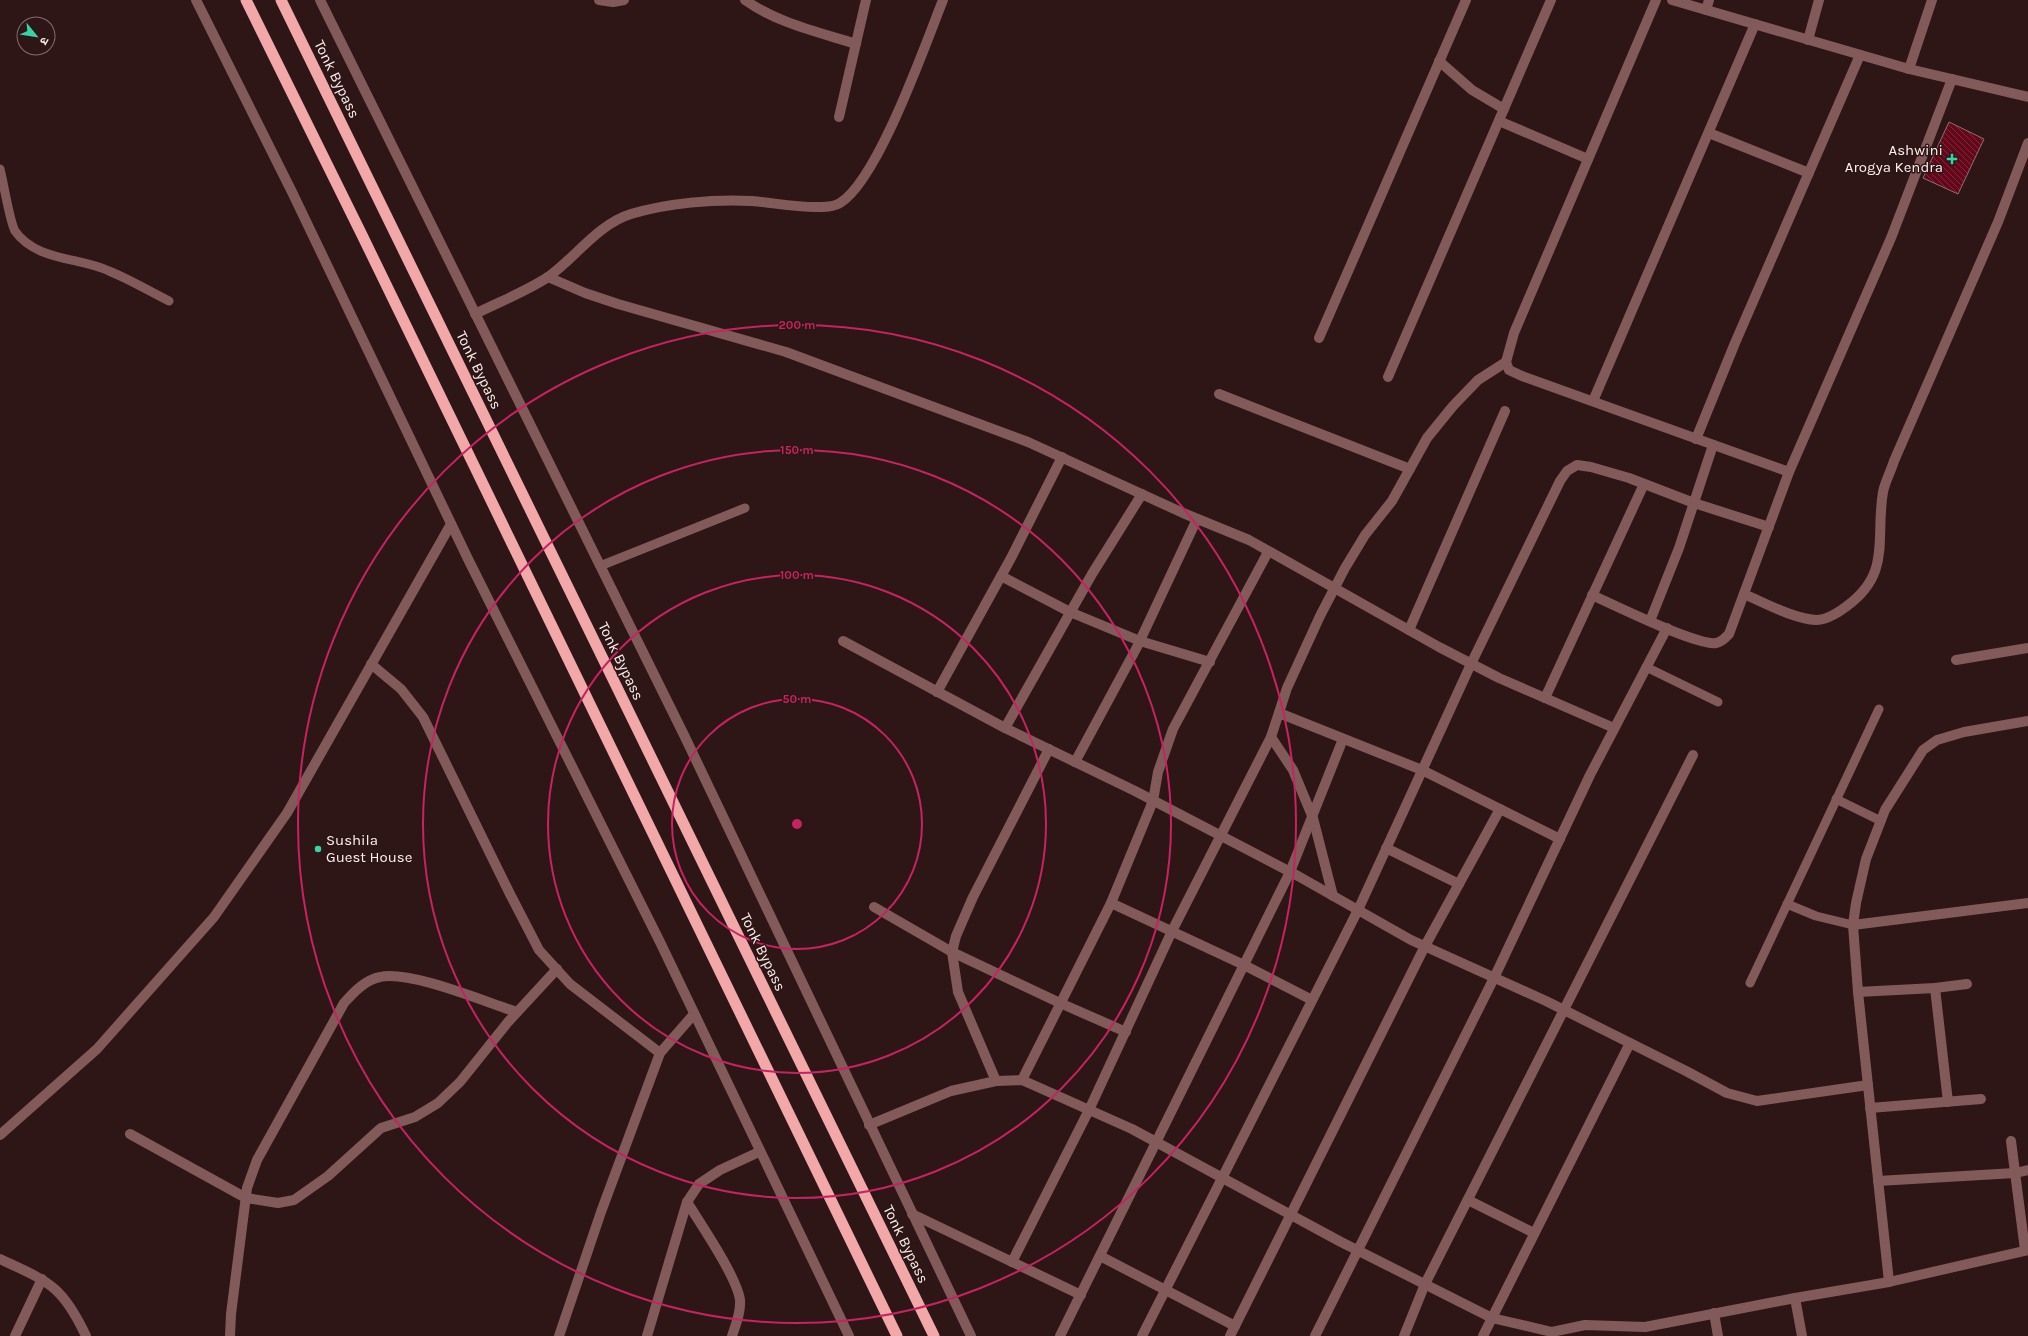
<svg xmlns="http://www.w3.org/2000/svg" width="2028" height="1336" font-family="Karla,'Noto Sans Devanagari',sans-serif">
<style>
.building{fill:url(#building-back-hatch);stroke:#8f6f6f}
.lines{fill:none;stroke-linecap:round;stroke-linejoin:round}
.service{stroke:#835a5a;stroke-width:9}
.minor{stroke:#835a5a;stroke-width:10}
.tertiary{stroke:#835a5a;stroke-width:10}
.trunk{stroke:#f2a7a8;stroke-width:11}
.ring{fill:none;stroke:#c52362;stroke-width:2}
.poi-dot{fill:#35d4a7;stroke:#2e1616;stroke-width:1.5}
.labels{text-anchor:middle;dominant-baseline:central;stroke-width:3;stroke-linejoin:round;paint-order:stroke}
.street-label{font-size:15px;fill:#feefef;stroke:#2e1616}
.poi-label{font-size:15px;fill:#feefef;stroke:#2e1616;text-anchor:end}
.centre{fill:#c52362;stroke:#2e1616;stroke-width:2}
.ring-label{font-size:12px;text-anchor:middle;font-weight:bold;fill:#c52362;stroke:#2e1616;stroke-width:3;stroke-linejoin:round;paint-order:stroke}
</style>
<defs>
<pattern id="building-back-hatch" width="6" height="6" patternUnits="userSpaceOnUse"><rect width="6" height="6" fill="#65071a"/><path d="M-1 5l2 2M0 0l6 6M5-1l2 2" fill="none" stroke="#7c2b3c"/></pattern>
</defs>
<rect width="100%" height="100%" fill="#2e1616"/>
<path class="building" d="M1949,122L1984,139L1958,194L1923,178Z"/>
<g class="lines">
<g class="service">
<path d="M0,169C3,180 10,223 15,231C36,261 79,257 109,271C129,279 149,291 169,301"/>
<path d="M600,566L745,508"/>
<path d="M1646,667L1718,702"/>
<path d="M1836,799L1881,821"/>
<path d="M1787,904L1816,916L1853,925"/>
<path d="M1750,983L1879,709"/>
</g>
<g class="minor">
<path d="M599,0L613,2L624,0"/>
<path d="M745,0C777,23 818,32 856,44"/>
<path d="M1656,0L1514,333L1506,362L1509,370L1522,376L1789,472"/>
<path d="M1706,10L1709,0"/>
<path d="M1808,40L1819,0"/>
<path d="M1439,61L1472,90L1504,109"/>
<path d="M1909,69L1932,0"/>
<path d="M839,117L866,0"/>
<path d="M1499,121L1588,159"/>
<path d="M1709,133L1809,173"/>
<path d="M548,277L585,293L618,304L786,352L1028,442L1183,513L1249,540L1439,647L1499,678L1614,728"/>
<path d="M475,314C499,302 527,291 548,277C575,258 598,224 631,214C668,203 713,199 752,201C775,203 798,208 821,207C826,207 835,206 840,203C878,180 925,45 943,0"/>
<path d="M1319,338L1466,0"/>
<path d="M1388,377L1551,0"/>
<path d="M1219,394L1410,469"/>
<path d="M1593,401L1755,24"/>
<path d="M1696,439L1735,343L1860,55"/>
<path d="M1001,576L1070,612L1140,641L1210,662"/>
<path d="M1744,594C1765,603 1794,619 1816,620C1826,620 1839,612 1847,606C1892,573 1875,539 1883,492C1885,482 1891,471 1894,461L1998,222L2028,143"/>
<path d="M1592,595C1614,605 1697,646 1716,643C1722,642 1725,638 1729,634L1789,472L1891,238L1952,79"/>
<path d="M1650,621L1679,548L1713,445"/>
<path d="M1409,630L1505,411"/>
<path d="M843,641L1005,728L1135,791L1298,876L1411,940L1546,1001L1686,1071L1727,1093L1757,1101L1868,1085"/>
<path d="M1956,660L2028,648"/>
<path d="M371,664L401,689L423,717L510,894L539,950L570,984L660,1053"/>
<path d="M937,692L1011,558L1062,457"/>
<path d="M1545,698L1644,484"/>
<path d="M1279,713L1422,770L1560,839"/>
<path d="M1005,728L1092,574L1142,494"/>
<path d="M1271,737L1293,770L1313,818L1333,896"/>
<path d="M1075,762L1137,647L1197,519"/>
<path d="M1386,848L1459,884"/>
<path d="M1111,903L1244,965L1312,1000"/>
<path d="M874,907L952,952L1060,1003L1126,1032"/>
<path d="M1853,925L1856,903L1866,859L1885,810L1923,750L1937,740L1964,732L2028,721"/>
<path d="M1935,988L1948,1102"/>
<path d="M1858,992L1935,988L1967,984"/>
<path d="M1022,1080L1111,903L1153,801L1158,772L1173,729L1268,552"/>
<path d="M996,1081L958,992L952,952L956,936L973,897L1049,749"/>
<path d="M1870,1108L1981,1099"/>
<path d="M869,1125L951,1091L996,1081L1022,1080L1132,1129L1341,1242L1492,1318L1552,1332L1585,1325L1645,1327L1795,1298L1802,1336"/>
<path d="M130,1134L246,1198L278,1203L294,1200L328,1176L381,1128L415,1117L438,1103L460,1082L508,1022L557,969"/>
<path d="M0,1135L97,1049L214,917L287,813L451,524"/>
<path d="M2011,1141L2025,1250"/>
<path d="M1878,1181L2015,1173L2028,1170"/>
<path d="M1468,1200L1534,1233"/>
<path d="M687,1202C700,1223 737,1277 740,1300C741,1312 736,1324 732,1336"/>
<path d="M912,1214L1081,1295"/>
<path d="M1100,1256L1235,1326"/>
<path d="M0,1259C49,1282 62,1285 86,1336"/>
<path d="M1012,1262L1089,1110L1172,931L1271,737L1287,688L1320,616L1345,568L1365,535L1392,501L1427,438L1453,406L1478,380L1506,362"/>
<path d="M1889,1282L1858,992L1853,925L2028,903"/>
<path d="M1795,1298L1889,1282L2028,1250"/>
<path d="M1714,1313L1718,1336"/>
<path d="M15,1336L42,1279"/>
<path d="M230,1336L231,1314L247,1188L257,1160L344,1003C354,992 365,980 380,977C410,970 485,1002 517,1012"/>
<path d="M559,1336L601,1212L660,1053L694,1014"/>
<path d="M647,1336L687,1202L699,1184L720,1170L759,1152"/>
<path d="M1060,1336L1290,872L1343,739"/>
<path d="M1142,1336L1358,910L1471,664L1560,481L1567,471L1577,465L1591,467L1629,478L1694,503L1769,527"/>
<path d="M1230,1336L1425,946L1500,809"/>
<path d="M1315,1336L1494,978L1590,775L1667,628"/>
<path d="M1404,1336L1425,1284L1693,755"/>
<path d="M1483,1336L1630,1043"/>
</g>
<g class="tertiary">
<path d="M196,0L292,192L468,559L660,942L849,1336"/>
<path d="M320,0L684,735L971,1336"/>
<path d="M1672,0L1909,69L2028,97"/>
</g>
<g class="trunk">
<path d="M246,0L362,235L897,1336"/>
<path d="M281,0L934,1336"/>
</g>
</g>
<g class="ring">
<circle cx="797" cy="824" r="125"/>
<circle cx="797" cy="824" r="249"/>
<circle cx="797" cy="824" r="374"/>
<circle cx="797" cy="824" r="499"/>
</g>
<g class="poi-dot">
<path d="M1950 153h4v4h4v4h-4v4h-4v-4h-4v-4h4z"/>
<circle cx="318" cy="849" r="4"/>
</g>
<g class="labels">
<g class="street-label">
<text transform="translate(337 79) rotate(64)">Tonk Bypass</text>
<text transform="translate(479 370) rotate(64)">Tonk Bypass</text>
<text transform="translate(621 661) rotate(64)">Tonk Bypass</text>
<text transform="translate(763 952) rotate(64)">Tonk Bypass</text>
<text transform="translate(906 1244) rotate(64)">Tonk Bypass</text>
</g>
<g class="poi-label">
<text x="1943" y="150">Ashwini<tspan x="1943" dy="17">Arogya Kendra</tspan></text>
<text x="326" y="840" text-anchor="start">Sushila<tspan x="326" dy="17">Guest House</tspan></text>
</g>
</g>
<circle cx="797" cy="824" r="6" class="centre"/>
<g class="ring-label">
<text x="797" y="329">200 m</text>
<text x="797" y="454">150 m</text>
<text x="797" y="579">100 m</text>
<text x="797" y="703">50 m</text>
</g>
<g transform="translate(36 36) rotate(120)"><circle r="19" fill="#2e1616" stroke="#816d6d"/>
<path d="M0-3L7 15L0 10L-7 15Z" fill="#35d4a7"/>
<text y="-6" font-size="11" font-weight="bold" text-anchor="middle" fill="#feefef">उ</text>
</g>
</svg>
